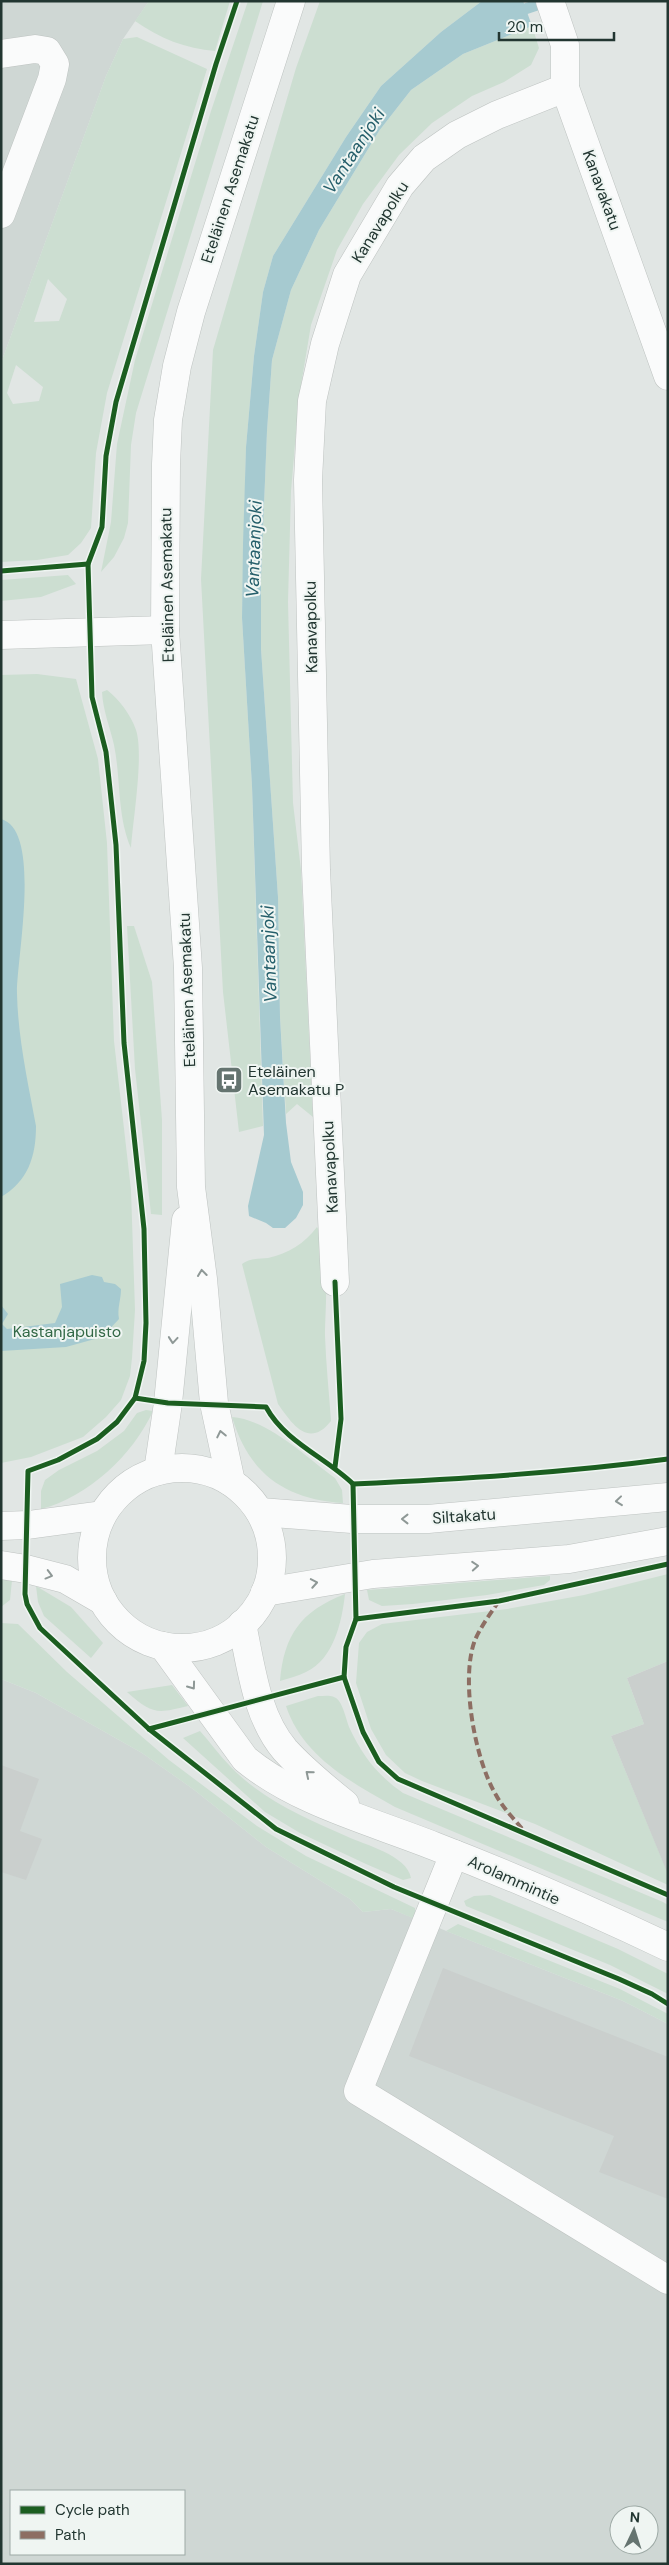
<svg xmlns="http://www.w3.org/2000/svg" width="669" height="2565" font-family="'DM Sans',sans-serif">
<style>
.built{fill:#cfd7d4;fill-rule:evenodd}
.green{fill:#ccded1;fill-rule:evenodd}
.water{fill:#a6cad0}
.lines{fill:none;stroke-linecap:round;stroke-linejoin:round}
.stream{stroke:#a6cad0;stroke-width:11}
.building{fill:#cacfcd}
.minor-casing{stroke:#bec3c1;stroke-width:29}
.minor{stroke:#fafbfb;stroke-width:28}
.quiet{stroke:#8d6e63;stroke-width:4;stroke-dasharray:8 4;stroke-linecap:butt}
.cycleway-casing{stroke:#eff5f2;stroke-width:8}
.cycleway{stroke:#1b5e20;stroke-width:5}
.oneway{stroke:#8e9896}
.labels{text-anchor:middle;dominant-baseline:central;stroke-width:4;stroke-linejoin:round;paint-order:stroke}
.street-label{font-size:16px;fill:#223631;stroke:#eff5f2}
.poi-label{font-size:16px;fill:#223631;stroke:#eff5f2;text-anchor:start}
.park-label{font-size:16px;fill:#326846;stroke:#eff5f2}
.water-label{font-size:18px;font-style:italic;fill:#245e6a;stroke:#eff5f2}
</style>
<rect width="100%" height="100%" fill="#e1e6e4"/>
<g class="built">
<path d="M1,1H149L123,39L106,76L1,363Z"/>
<path d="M1,1679L36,1693L142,1753L193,1789L266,1847L350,1899L363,1912L391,1909L623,2001L668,2024V2564H1ZM11,2491H184V2554H11ZM619,2515H649V2545H619Z"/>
</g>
<g class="green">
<path d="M149,1H230L215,51C186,49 159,38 135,21Z"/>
<path d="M248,1H263L136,413L131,445L128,523L124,538L114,557L101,572L111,522L117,444L135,360L211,111Z"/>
<path d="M320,1H482L441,32L381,86L346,137L273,256L263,292L254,356L246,447L242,618L252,786L263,1126L239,1132L223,992L201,579L213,350L296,68Z"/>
<path d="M532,26L539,48L531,65L504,82L472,96L432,123L399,155L363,204L337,250L311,325L299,397L291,491L288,602L293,803L301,870L313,1117L297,1104L286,1114L280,1017L278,897L261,649V580L267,431L272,360L291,290L319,230L379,131L411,90L463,54Z"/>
<path d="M137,37L207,69L107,393L96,453L91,528L81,543L68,555L37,560L1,562V363L106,76L123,39ZM48,279L67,299L59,321L34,322ZM16,365L43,387L39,401L13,404L7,393Z"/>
<path d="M68,575L76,584L41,597L1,601V580Z"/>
<path d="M37,674L76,679L98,759L107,843L114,1041L131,1190L135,1310L132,1358L130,1376L121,1400L106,1417L83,1437L31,1457L1,1463V675Z"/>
<path d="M107,690C119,699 131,715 136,730C144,754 133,820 131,848C117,816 121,779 114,745C110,727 103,711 102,692Z"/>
<path d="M127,926H134L152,982L162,1120V1215L151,1214L135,1069Z"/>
<path d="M317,1227C331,1247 325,1310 325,1336C326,1364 329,1393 331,1421C309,1449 292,1424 278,1404L242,1264C249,1258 259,1259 268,1258C289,1253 304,1244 317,1227Z"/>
<path d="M146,1410L153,1411C133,1455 88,1497 41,1509V1491L45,1480L59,1470L97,1451L124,1431L137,1413Z"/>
<path d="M232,1417C269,1420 306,1457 335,1478L342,1490L343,1503C285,1499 249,1474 232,1417Z"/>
<path d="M668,1574V1661L627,1678L644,1724L611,1736L662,1859L668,1857V1885L535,1824L422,1781L405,1773L386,1755L371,1729L356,1683L359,1643L367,1632L382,1624L507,1609L584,1595Z"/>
<path d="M550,1576V1580L544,1585L487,1595L413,1604L382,1606L369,1600L367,1590Z"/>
<path d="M1,1578L12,1580L10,1600L1,1607Z"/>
<path d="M36,1586L71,1607L103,1643L91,1658L44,1616L38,1602Z"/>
<path d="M345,1594C342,1621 334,1659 306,1672C298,1676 289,1678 280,1681C284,1635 301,1611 345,1594Z"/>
<path d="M1,1623L18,1624L67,1672L169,1760L257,1826L306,1856L415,1908V1919L391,1909L363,1912L350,1899L266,1847L193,1789L142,1753L36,1693L1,1679Z"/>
<path d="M172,1685L188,1706C156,1714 152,1714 127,1692Z"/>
<path d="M318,1696C326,1696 334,1694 339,1701C344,1708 346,1719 349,1727C362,1755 377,1775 403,1793L663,1902L668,1905V1922L395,1807C351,1782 303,1757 286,1706Z"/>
<path d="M200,1731C210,1742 219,1755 230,1766C261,1799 305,1818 346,1836C365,1845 407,1855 411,1878L403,1880L366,1864L300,1833L265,1812L183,1738Z"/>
<path d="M490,1895L618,1949L668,1974V1994L610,1965L466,1906L464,1901L474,1896Z"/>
<path d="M458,1924L620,1989L668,2014V2024L623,2001L446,1931Z"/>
</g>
<g class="water">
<path d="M482,1H523L532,26L463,54L411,90L379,131L319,230L291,290L272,360L267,431L261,580V649L278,897L280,1017L286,1123L291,1162L303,1192V1205L296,1218L285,1228H273L266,1223L249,1216L248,1206L264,1135L252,786L242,618L243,544L246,447L254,356L263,292L273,256L346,137L381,86L441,32Z"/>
<path d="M1,819C43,830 16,961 17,994C18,1038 28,1083 36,1126C36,1157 28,1181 1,1197Z"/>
<path d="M92,1275L102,1277L104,1282L115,1284L121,1289C121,1300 117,1308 119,1319L102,1337L66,1347L1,1351V1305L8,1314L2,1324L7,1329L55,1323L62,1307L60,1284Z"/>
</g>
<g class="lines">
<path class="stream" d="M513,13L549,1"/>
</g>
<g class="building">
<path d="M668,1661V1872H667L611,1736L644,1724L627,1678Z"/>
<path d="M1,1765L39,1779L20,1831L42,1839L26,1880L1,1872Z"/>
<path d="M443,1968L668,2057V2199L599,2172L614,2136L409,2056Z"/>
</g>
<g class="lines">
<g class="minor-casing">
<g id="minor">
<path d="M550,1L565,45V88L668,376"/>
<path d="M1,54L35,49L47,51L55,64L52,79L1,214"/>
<path d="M1,635L165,630"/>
<path d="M335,1282L316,870L308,480L312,401L325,344L347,275L400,186L424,158L457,135L497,115L565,88"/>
<circle cx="182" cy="1558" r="90"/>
<path d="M158,1471L168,1403L186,1220"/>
<path d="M231,1482L214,1403L203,1279L191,1187L188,968L165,630L166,464L168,420L177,366L191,312L291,1"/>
<path d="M260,1512L352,1519H428L668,1497"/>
<path d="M1,1526L28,1525L102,1515"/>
<path d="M1,1565L26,1569L65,1579L103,1601"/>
<path d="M265,1592L373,1574L569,1559L668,1541"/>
<path d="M242,1624C251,1666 256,1716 285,1750C303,1770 324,1787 345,1804"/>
<path d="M163,1646L245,1759C297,1802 371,1821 434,1846C512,1876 592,1911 668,1947"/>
<path d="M454,1854L358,2091L668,2280"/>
</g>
</g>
<use href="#minor" class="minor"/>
<path class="quiet" d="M499,1601C491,1613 481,1626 475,1640C460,1679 475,1760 496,1795C503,1808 515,1820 524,1831"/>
<g class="cycleway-casing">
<g id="cycleway">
<path d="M237,1L216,64L116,402L106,456L102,527L88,564L92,697L106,752L116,845L124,1043L144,1229L146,1323L144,1361L135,1398L117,1422L97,1439L58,1460L28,1471L25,1594L27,1604L40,1628L149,1729L276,1829L394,1887L619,1979L652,1994L668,2004"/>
<path d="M1,571L88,564"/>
<path d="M135,1398L168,1403L266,1407C285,1442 325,1457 353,1484C459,1479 563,1473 668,1459"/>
<path d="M335,1467L341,1419L335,1282"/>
<path d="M353,1484L356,1619L499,1601L668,1564"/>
<path d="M344,1677L363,1732L379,1762L398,1779L668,1895"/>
<path d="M149,1729L344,1677L346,1647L356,1619"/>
</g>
</g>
<use href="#cycleway" class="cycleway"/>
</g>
<defs><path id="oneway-chevron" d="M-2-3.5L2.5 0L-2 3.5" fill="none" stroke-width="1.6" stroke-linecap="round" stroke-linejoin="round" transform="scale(1.25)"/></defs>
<g class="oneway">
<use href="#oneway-chevron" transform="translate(202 1273) rotate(-97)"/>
<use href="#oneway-chevron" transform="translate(173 1340) rotate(95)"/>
<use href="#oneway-chevron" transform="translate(221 1434) rotate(-102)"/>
<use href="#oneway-chevron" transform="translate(619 1501) rotate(174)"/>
<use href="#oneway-chevron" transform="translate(405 1519) rotate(180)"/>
<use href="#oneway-chevron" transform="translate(475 1566) rotate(-4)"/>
<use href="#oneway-chevron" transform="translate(49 1575) rotate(15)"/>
<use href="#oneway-chevron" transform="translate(314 1583) rotate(-10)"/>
<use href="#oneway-chevron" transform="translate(192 1686) rotate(54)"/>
<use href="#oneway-chevron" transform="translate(309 1774) rotate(-140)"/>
</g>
<defs>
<g id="bus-square" transform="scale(1.4375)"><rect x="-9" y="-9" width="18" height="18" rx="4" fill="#657470" stroke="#eff5f2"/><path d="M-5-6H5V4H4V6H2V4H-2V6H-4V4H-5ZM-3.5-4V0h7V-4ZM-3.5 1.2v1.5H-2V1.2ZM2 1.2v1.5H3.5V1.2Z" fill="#fff"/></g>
</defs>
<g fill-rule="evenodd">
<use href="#bus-square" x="229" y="1080"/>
</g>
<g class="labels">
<g class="street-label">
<text transform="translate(230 189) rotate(-72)">Eteläinen Asemakatu</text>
<text transform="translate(602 190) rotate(70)">Kanavakatu</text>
<text transform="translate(380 222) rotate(-58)">Kanavapolku</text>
<text transform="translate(167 585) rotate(-91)">Eteläinen Asemakatu</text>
<text transform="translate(311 627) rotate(-91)">Kanavapolku</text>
<text transform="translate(187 990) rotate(-92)">Eteläinen Asemakatu</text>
<text transform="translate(330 1167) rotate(-93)">Kanavapolku</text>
<text transform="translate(464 1516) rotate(-4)">Siltakatu</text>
<text transform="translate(514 1880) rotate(24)">Arolammintie</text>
</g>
<g class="poi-label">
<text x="248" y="1071">Eteläinen<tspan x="248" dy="18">Asemakatu P</tspan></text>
</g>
<g class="park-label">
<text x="67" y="1331">Kastanjapuisto</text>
</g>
<g class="water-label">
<text transform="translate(354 151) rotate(-57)">Vantaanjoki</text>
<text transform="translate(254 549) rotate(-88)">Vantaanjoki</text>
<text transform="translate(269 954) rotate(-92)">Vantaanjoki</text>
</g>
</g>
<rect width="669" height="2565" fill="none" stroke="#223631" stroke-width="5"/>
<rect x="10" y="2490" width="175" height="65" fill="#eff5f2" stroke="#9da9a5"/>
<rect x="20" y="2506" width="25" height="8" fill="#1b5e20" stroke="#9da9a5"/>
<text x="55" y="2515" font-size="15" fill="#223631">Cycle path</text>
<rect x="20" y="2531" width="25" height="8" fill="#8d6e63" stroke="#9da9a5"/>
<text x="55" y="2540" font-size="15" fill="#223631">Path</text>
<g transform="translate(634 2530) rotate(4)"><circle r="24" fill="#eff5f2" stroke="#9da9a5"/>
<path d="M0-4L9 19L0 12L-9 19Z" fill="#657470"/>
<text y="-8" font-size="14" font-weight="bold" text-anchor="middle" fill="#223631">N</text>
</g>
<path d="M499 32v8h115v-8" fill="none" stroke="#223631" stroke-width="2.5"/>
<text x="507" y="32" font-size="15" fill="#223631" stroke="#eff5f2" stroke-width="4" paint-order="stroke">20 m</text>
</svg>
